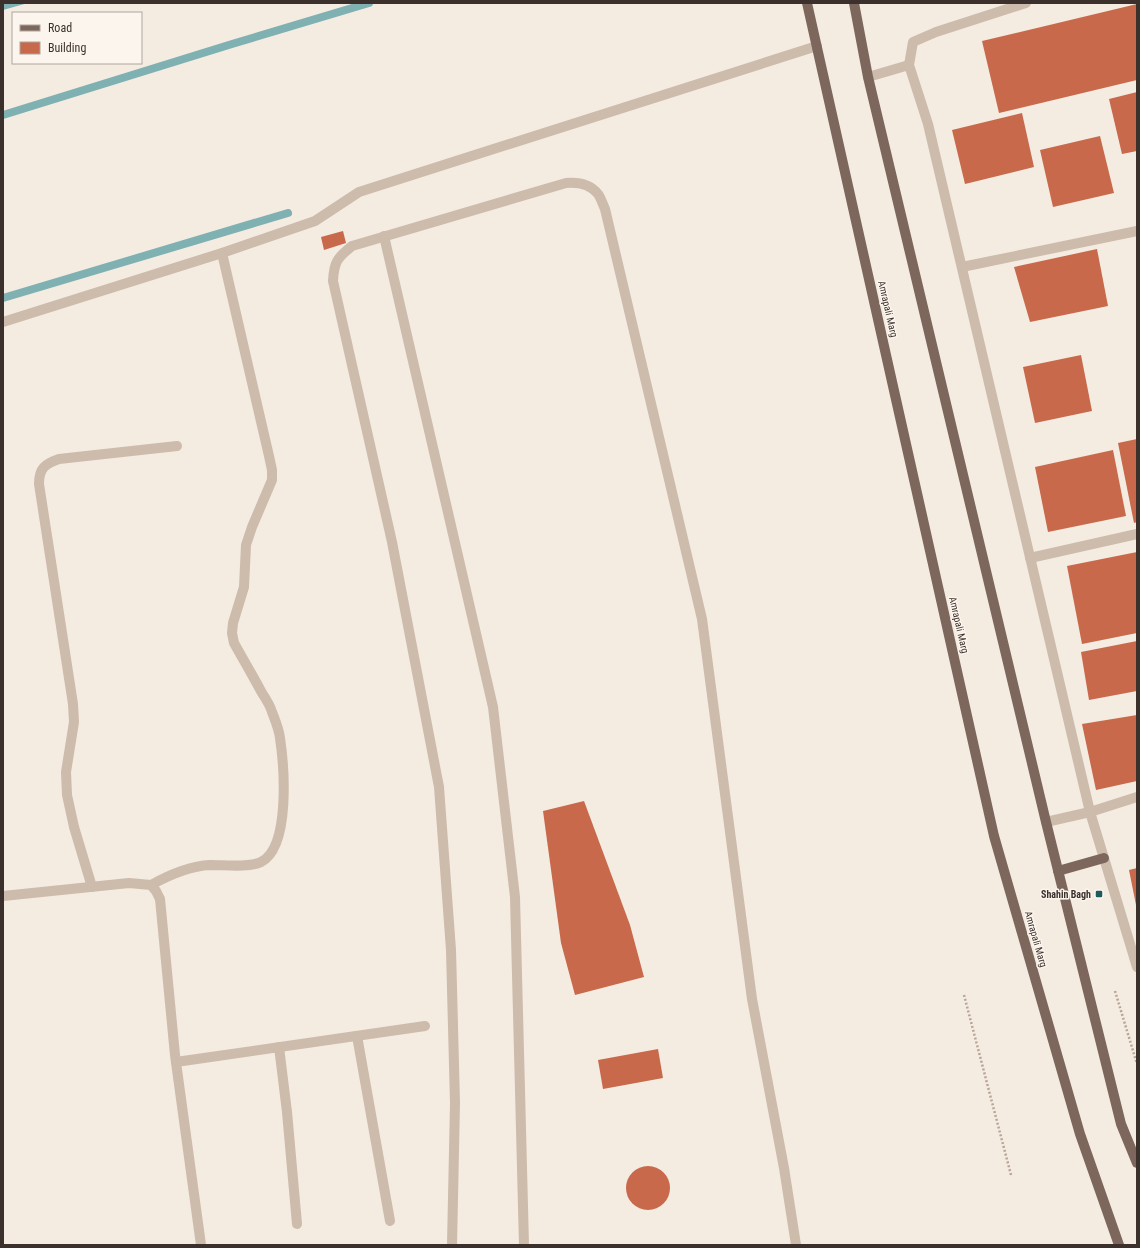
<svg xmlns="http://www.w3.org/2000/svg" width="1140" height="1248" font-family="'Roboto Condensed',sans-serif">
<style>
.water{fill:#7fb0b2}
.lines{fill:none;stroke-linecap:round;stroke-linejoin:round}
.stream{stroke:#7fb0b2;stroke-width:8}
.building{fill:#c8694b}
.path{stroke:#b9a596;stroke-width:2.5;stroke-dasharray:2 2;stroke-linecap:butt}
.minor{stroke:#cdbbac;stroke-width:10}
.major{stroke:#7d675c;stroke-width:10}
.poi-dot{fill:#1f5a5e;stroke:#fbf5ee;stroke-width:1.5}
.labels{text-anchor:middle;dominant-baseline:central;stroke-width:3;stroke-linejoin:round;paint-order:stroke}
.street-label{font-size:10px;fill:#3b302b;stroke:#fbf5ee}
.poi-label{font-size:10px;font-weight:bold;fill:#3b302b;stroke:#fbf5ee;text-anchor:end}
</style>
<rect width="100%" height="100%" fill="#f4ebe1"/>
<path class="water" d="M3,3H28L3,10Z"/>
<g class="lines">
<g class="stream">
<path d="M3,115L232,44L369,3"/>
<path d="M3,298L288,213"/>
</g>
</g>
<g class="building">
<path d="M1137,4V80L999,113L982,41Z"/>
<path d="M1137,92V151L1122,154L1109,99Z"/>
<path d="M1022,113L1034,167L965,184L952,130Z"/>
<path d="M1100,136L1114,193L1053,207L1040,150Z"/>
<path d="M343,231L346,243L324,250L321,237Z"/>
<path d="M1097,249L1108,306L1030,322L1014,267Z"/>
<path d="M1081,355L1092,411L1035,423L1023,367Z"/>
<path d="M1137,439V522L1134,523L1118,443Z"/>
<path d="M1113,450L1126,516L1048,532L1035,467Z"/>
<path d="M1137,552V633L1082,644L1067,566Z"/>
<path d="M1137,641V691L1089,700L1081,652Z"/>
<path d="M1137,715V781L1096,790L1082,724Z"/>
<path d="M584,801L630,925L644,977L575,995L561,943L543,811Z"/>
<path d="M1137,868V905H1136L1129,870Z"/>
<path d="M658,1049L663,1078L603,1089L598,1060Z"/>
<circle cx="648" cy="1188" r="22"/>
</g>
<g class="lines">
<g class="path">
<path d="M1115,991L1137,1064"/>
<path d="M964,995L1011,1175"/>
</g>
<g class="minor">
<path d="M1026,3L936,32L913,42L909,65L928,124L1090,812L1137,967"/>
<path d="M868,77L909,65"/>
<path d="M384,236L493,707L515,897L524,1245"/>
<path d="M962,267L1137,231"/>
<path d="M3,322L222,253L315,221L359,192L817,46"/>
<path d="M1030,558L1137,534"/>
<path d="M1046,822L1090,812L1137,797"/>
<path d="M151,885C169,875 189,866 210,865C225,865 249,868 261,862C291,847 284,765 280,738C279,729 275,720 272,712C270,705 266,699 262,693C253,676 243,659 234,643L232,633L233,623L244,587L246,545L252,527L272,480V470L269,456L222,253"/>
<path d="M92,887L74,827L67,795L66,772L74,722L73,704L39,484C39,468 45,464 59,459L177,446"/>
<path d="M3,896L129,883L151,885L156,891L160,899L175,1055L201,1245"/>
<path d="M357,1036L390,1221"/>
<path d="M279,1047L287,1112L297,1224"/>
<path d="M176,1062L425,1026"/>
<path d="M452,1245L455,1103L451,950L439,787L392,542L333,281C334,262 337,258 352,246L566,183C578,182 590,184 598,194C601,198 603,205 605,209L702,619L752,999L784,1168L796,1245"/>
</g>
<g class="major">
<path d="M807,3L994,836L1080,1134L1119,1245"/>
<path d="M854,3L868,77L1046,822L1121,1124L1137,1163"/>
<path d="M1058,871L1104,858"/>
</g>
</g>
<rect class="poi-dot" x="1095" y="890" width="8" height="8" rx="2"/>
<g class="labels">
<g class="street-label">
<text transform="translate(888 309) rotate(77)">Amrapali Marg</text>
<text transform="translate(959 625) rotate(77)">Amrapali Marg</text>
<text transform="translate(1036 939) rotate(74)">Amrapali Marg</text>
</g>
<g class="poi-label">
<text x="1091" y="894">Shahin Bagh</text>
</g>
</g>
<rect width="1140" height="1248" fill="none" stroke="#3b302b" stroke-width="8"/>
<rect x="12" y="12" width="130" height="52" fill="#fbf5ee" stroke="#aea6a0"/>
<rect x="20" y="25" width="20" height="6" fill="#7d675c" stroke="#aea6a0"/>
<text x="48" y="32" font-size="12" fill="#3b302b">Road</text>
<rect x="20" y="42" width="20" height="12" fill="#c8694b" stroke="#aea6a0"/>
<text x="48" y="52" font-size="12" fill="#3b302b">Building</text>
</svg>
